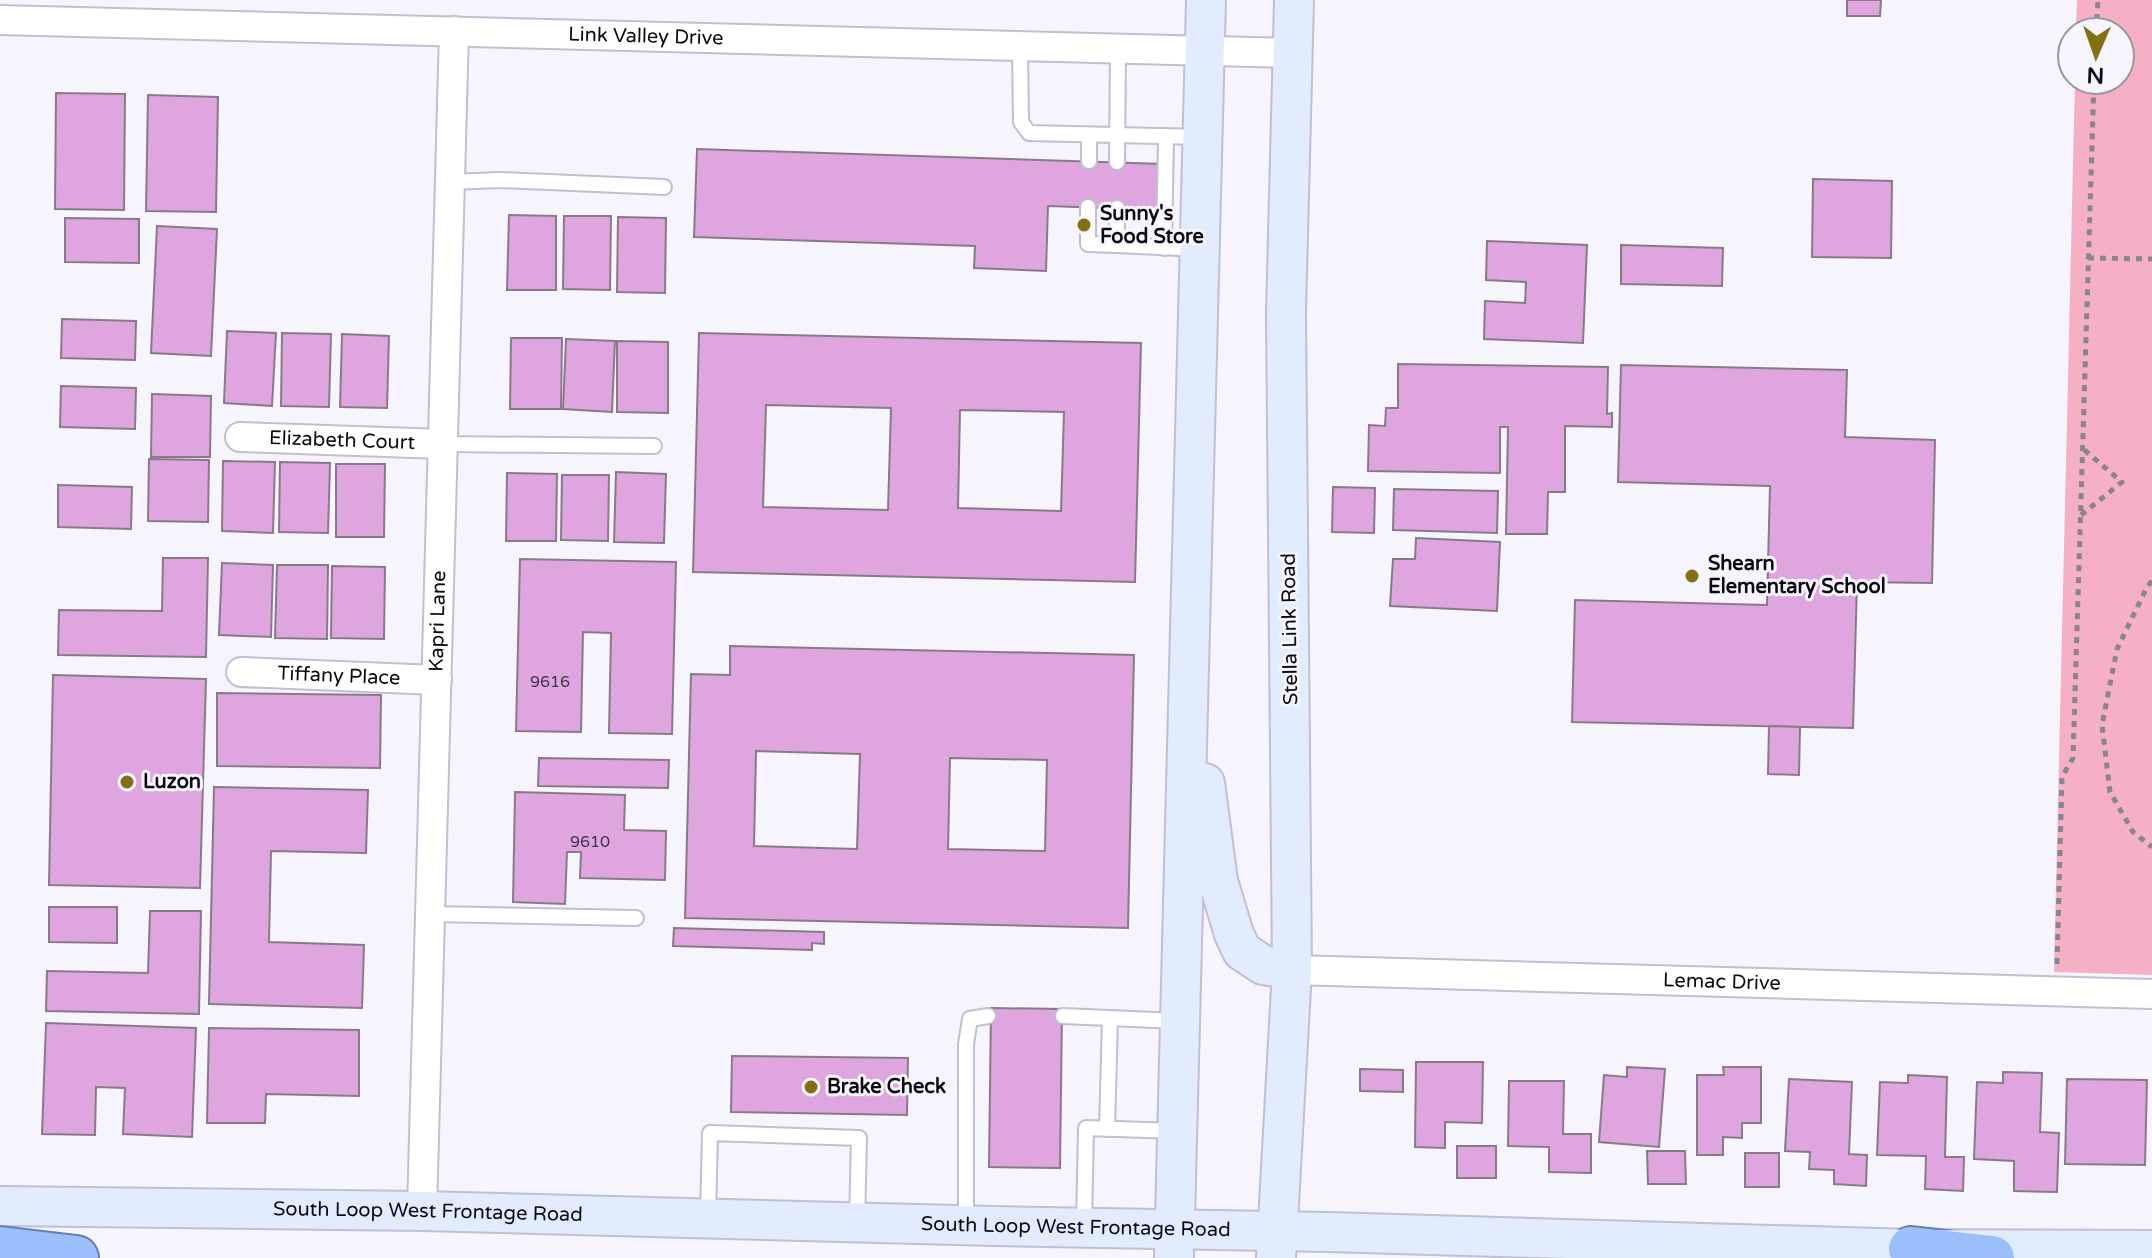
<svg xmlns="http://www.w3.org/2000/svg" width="2152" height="1258" font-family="'Varela Round',sans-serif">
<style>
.green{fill:#f5b0c5}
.building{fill:#dfa5de;stroke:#897a89;stroke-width:2;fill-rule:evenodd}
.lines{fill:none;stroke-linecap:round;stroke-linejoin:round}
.lane-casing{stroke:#c2bed3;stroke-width:18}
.street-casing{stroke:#c2bed3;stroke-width:32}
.secondary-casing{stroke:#c2bed3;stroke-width:42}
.highway-casing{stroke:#697fab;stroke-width:48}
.path{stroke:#87868e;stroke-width:5;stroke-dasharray:6 6;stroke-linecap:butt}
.lane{stroke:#fff;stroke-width:14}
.street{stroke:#fff;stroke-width:28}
.secondary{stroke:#e1ecfe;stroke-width:38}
.highway{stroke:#9bbefd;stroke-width:44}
.poi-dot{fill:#83700f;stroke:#f6f4fd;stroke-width:3}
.labels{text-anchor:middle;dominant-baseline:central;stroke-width:6;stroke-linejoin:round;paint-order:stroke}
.number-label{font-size:16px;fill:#413245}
.street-label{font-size:20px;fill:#0c0b12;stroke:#f6f4fd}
.poi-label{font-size:20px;font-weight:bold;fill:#0c0b12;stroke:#f6f4fd;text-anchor:start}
</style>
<rect width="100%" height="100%" fill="#f6f4fd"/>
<path class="green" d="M2077,0H2152V975L2054,972L2075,80H2120V32H2076Z"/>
<g class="building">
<path d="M1847,0H1881L1880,16H1847Z"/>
<path d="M56,93L125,94L124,210L55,209Z"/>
<path d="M148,95L218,97L216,212L146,211Z"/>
<path d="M697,149L1163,164L1162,210L1048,206L1046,271L974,268L975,246L694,237Z"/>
<path d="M1813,179L1892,181L1891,258L1812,257Z"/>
<path d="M509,215L556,216V290H507Z"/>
<path d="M564,216H611L610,290L563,289Z"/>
<path d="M618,217L666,218L665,293L617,292Z"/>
<path d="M65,218L139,219V263L65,262Z"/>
<path d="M157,226L217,229L211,356L151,353Z"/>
<path d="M1487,241L1587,245L1583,343L1484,339L1485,301L1525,303L1526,282L1486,280Z"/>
<path d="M1621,245L1723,248L1722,286L1621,284Z"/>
<path d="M62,319L136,321L135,360L61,358Z"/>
<path d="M227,331L276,333L272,406L224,403Z"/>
<path d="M282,333L331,334L329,407L281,406Z"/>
<path d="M699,333L1141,343L1135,582L693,572ZM766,405L891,408L888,510L763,507ZM960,410L1064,412L1061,511L958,508Z"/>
<path d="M342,334L389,336L387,408L340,407Z"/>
<path d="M511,338H562L561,409H510Z"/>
<path d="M566,339L615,341L612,412L563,409Z"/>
<path d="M617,341L668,342V413L617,412Z"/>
<path d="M1398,364L1608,367L1607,414L1612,413V427L1565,426V492H1548L1547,534H1506L1508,427H1500V473L1368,471L1369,425L1385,426L1386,408H1398Z"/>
<path d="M1621,365L1847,370L1845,437L1935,440L1932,583L1857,582L1853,728L1572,722L1575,600L1767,605L1770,486L1618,482Z"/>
<path d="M61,386L136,388L135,429L60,427Z"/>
<path d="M152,394L211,396L210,457H151Z"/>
<path d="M149,459L209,460L208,522L148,521Z"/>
<path d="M223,461L275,462L273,533L222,531Z"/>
<path d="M280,462L330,463L328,533L279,532Z"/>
<path d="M336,464H385L384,537H336Z"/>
<path d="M616,472L666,474L664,543L614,542Z"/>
<path d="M507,473L557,474L556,541H506Z"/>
<path d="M562,475H609L608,541L561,540Z"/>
<path d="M58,485L132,487L131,529L58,527Z"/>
<path d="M1333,487L1375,488L1374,533L1332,532Z"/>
<path d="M1394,489L1498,491L1497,533L1393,530Z"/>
<path d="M1416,538L1500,542L1497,611L1390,606L1393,559H1415Z"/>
<path d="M163,558H208L206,657L58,655L59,610L162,611Z"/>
<path d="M520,559L676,562L672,734L609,733L611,633L583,632L581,732L516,731Z"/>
<path d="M222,563L273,565L271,637L219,635Z"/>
<path d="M277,565H328L327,639L275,638Z"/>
<path d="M332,566L385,567L384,639L331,638Z"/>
<path d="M730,646L1134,655L1128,928L685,918L691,674L730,675ZM756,751L860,754L857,849L754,846ZM950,758L1047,760L1045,851L948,849Z"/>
<path d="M53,675L206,679L200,888L49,885Z"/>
<path d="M217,693L381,695L380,768L217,766Z"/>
<path d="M1769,726L1800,727L1799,775L1768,774Z"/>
<path d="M539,758L669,760L668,788L538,786Z"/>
<path d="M214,787L368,790L366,853L271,851L269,942L364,945L362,1008L209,1004Z"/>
<path d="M515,792L625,795L624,830L666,831L665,880L580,878L581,852H567L565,904L513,902Z"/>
<path d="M49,907H117V943L49,942Z"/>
<path d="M150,911H201L199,1014L46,1011L47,971L148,973Z"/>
<path d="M674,928L824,932V944L812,943V950L673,946Z"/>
<path d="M991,1008L1062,1009L1060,1168L989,1167Z"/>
<path d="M46,1023L196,1028L192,1137L123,1134L125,1088L96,1087L95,1135L42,1134Z"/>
<path d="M209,1028L359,1030V1096L266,1094L265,1123H207Z"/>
<path d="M732,1056L908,1058L907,1115L731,1112Z"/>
<path d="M1416,1062H1483L1482,1123L1445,1122V1148L1415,1147Z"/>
<path d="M1627,1067L1665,1069L1659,1147L1599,1142L1604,1075L1627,1077Z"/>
<path d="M1723,1067H1761V1123H1742V1138L1723,1137V1155H1697V1075H1724Z"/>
<path d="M1360,1069L1403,1070V1092L1360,1091Z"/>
<path d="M2003,1072L2042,1073L2040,1132L2059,1133L2057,1192L2014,1191V1161L1974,1159L1977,1082L2003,1083Z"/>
<path d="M1908,1075L1947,1077L1945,1157H1964L1963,1191L1925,1189L1926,1156L1877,1155L1880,1082L1908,1083Z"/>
<path d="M1789,1079L1852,1082L1849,1154L1867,1155L1866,1186L1834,1184V1170L1809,1169L1810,1152L1785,1151Z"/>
<path d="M2067,1079L2147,1080L2145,1165L2065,1164Z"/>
<path d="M1509,1081H1564L1563,1134H1591V1173L1549,1172V1147L1508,1146Z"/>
<rect x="1457" y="1146" width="39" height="32"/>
<path d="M1647,1151H1685L1686,1184H1648Z"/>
<rect x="1745" y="1153" width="34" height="34"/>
</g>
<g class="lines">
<g class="lane-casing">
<g id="lane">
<path d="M1020,46L1021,122L1029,133L1202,137"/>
<path d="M1089,135V161"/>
<path d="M1117,162L1118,49"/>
<path d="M450,182L500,180L664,187"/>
<path d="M1088,207V244L1117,245"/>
<path d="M1117,208V245L1200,249"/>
<path d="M1164,248L1166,136"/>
<path d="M443,444L654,446"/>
<path d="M430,914L636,918"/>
<path d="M1063,1016L1178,1021"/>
<path d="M1107,1129L1110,1019"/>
<path d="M708,1216L710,1133L859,1138L857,1222"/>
<path d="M1084,1224L1086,1128L1177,1131"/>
<path d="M966,1225V1044L970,1019L988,1016"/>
</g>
</g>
<g class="street-casing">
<g id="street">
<path id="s1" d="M0,20L1293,53"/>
<path id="s2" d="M240,437L443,444"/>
<path id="s3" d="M241,672L437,680"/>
<path id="s4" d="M1292,970L2152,994"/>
<path id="s5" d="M422,1211L454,31"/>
</g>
</g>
<g class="secondary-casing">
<g id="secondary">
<path d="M1205,783L1218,881L1234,934L1242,951L1263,965L1292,970"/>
<path id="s6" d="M0,1206L422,1211L995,1226L1328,1232L1911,1249L2152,1250"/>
<path d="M1174,1258L1206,0"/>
<path d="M1276,1258L1292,970L1286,313L1294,0"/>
</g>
</g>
<g class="highway-casing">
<g id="highway">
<path d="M0,1249L76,1258"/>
<path d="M1911,1249L1992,1258"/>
</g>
</g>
<g class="path">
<path d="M2096,32L2098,0"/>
<path d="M2088,258L2152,259"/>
<path d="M2081,515L2122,482L2082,448"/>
<path d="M2152,581L2147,587L2117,649L2102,725L2110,792L2133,832L2152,847"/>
<path d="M2057,964L2062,777L2073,758L2094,80"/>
</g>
<use href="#lane" class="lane"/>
<use href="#street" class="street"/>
<use href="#secondary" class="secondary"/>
<use href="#highway" class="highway"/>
</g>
<g class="poi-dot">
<circle cx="1084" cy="225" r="8"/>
<circle cx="1692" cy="576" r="8"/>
<circle cx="127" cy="782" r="8"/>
<circle cx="811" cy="1087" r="8"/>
</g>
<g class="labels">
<g class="number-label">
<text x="550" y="682">9616</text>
<text x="590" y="842">9610</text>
</g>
<g class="street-label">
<text stroke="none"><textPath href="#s1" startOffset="646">Link Valley Drive</textPath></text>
<text stroke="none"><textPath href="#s2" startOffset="102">Elizabeth Court</textPath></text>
<text stroke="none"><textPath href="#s5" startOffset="590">Kapri Lane</textPath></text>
<text transform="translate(1290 629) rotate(-91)">Stella Link Road</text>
<text stroke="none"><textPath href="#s3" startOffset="98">Tiffany Place</textPath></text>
<text stroke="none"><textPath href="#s4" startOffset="430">Lemac Drive</textPath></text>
<text stroke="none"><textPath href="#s6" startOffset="428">South Loop West Frontage Road</textPath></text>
<text stroke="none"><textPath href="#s6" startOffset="1076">South Loop West Frontage Road</textPath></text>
</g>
<g class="poi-label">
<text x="1100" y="214">Sunny's<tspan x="1100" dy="23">Food Store</tspan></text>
<text x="1708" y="564">Shearn<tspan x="1708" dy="23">Elementary School</tspan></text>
<text x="143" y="782">Luzon</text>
<text x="827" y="1087">Brake Check</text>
</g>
</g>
<g transform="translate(2096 56) rotate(182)"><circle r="38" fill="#f6f4fd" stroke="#98979f" stroke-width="2"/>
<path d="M0-6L14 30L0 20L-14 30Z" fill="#83700f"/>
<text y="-12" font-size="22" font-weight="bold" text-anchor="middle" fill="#0c0b12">N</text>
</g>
</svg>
